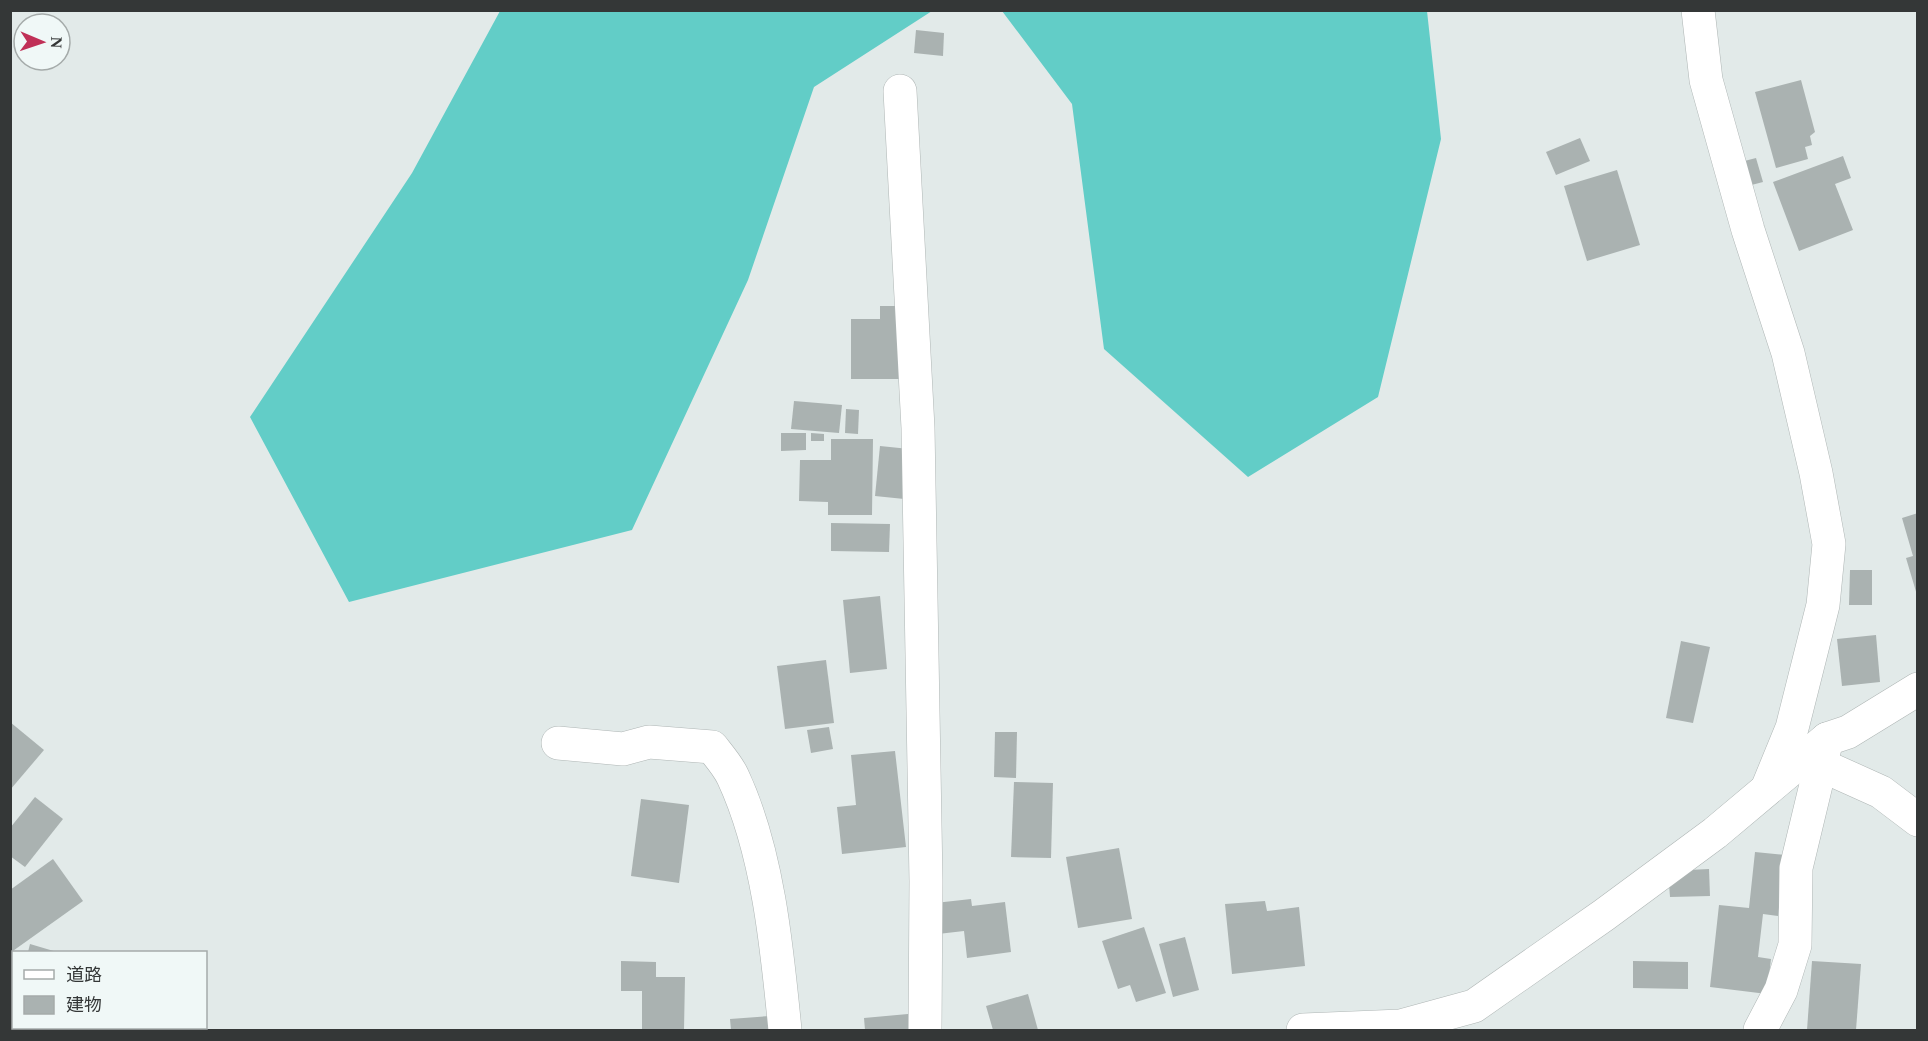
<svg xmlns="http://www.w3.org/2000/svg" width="1928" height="1041" font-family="'Times New Roman','Noto Sans JP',serif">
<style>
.forest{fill:#62cdc7}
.building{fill:#aab2b1}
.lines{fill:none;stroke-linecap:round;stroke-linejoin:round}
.minor-casing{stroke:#afb6b5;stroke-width:34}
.minor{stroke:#fff;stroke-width:33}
</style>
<rect width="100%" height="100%" fill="#e2eae9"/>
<g class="forest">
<path d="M500,11H932L814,87L748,280L632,530L349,602L250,417L412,173Z"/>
<path d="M1002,11H1427L1441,139L1378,397L1248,477L1104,349L1072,104Z"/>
</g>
<g class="building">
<path d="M916,30L944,33L943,56L914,53Z"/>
<path d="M1801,80L1815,132L1810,136L1812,145L1805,147L1808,159L1776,168L1755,92Z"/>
<path d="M1580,138L1590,161L1556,175L1546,152Z"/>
<path d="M1843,156L1851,178L1835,184L1853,230L1799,251L1773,182Z"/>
<path d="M1756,158L1763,182L1736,189L1729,165Z"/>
<path d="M1617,170L1640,245L1587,261L1564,186Z"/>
<path d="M880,306H904L905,379H851V319H880Z"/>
<path d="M794,401L842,405L839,433L791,429Z"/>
<path d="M846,409L859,410L858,434L845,433Z"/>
<path d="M781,433H806V450L781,451Z"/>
<path d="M811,433L824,434V441H811Z"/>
<path d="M831,439H873L872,515H828V502L799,501L800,460H831Z"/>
<path d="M880,446L919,450L914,500L875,496Z"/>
<path d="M1918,513V595H1917L1906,558L1913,556L1902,518Z"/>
<path d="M831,523L890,524L889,552L831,551Z"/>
<path d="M1850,570H1872V605H1849Z"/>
<path d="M880,596L887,669L850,673L843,600Z"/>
<path d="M1876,635L1880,682L1842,686L1837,639Z"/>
<path d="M1681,641L1710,647L1693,723L1666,718Z"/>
<path d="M826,660L834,723L785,729L777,666Z"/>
<path d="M10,722L44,750L10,790Z"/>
<path d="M829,727L833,749L811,753L807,730Z"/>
<path d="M995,732H1017L1016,778L994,777Z"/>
<path d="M895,751L906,847L842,854L837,807L856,805L851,755Z"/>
<path d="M1014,782L1053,783L1051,858L1011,857Z"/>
<path d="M35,797L63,819L25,867L10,856V828Z"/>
<path d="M641,799L689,805L679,883L631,876Z"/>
<path d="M1119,848L1132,919L1078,928L1066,857Z"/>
<path d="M1755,852L1785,855L1778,916L1763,914L1758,957L1771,959L1767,994L1710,987L1719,905L1749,908Z"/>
<path d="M53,859L83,901L10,953V890Z"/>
<path d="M1709,869L1710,896L1670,897L1668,871Z"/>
<path d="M971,899L972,906L1005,902L1011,952L967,958L964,931L938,934L935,903Z"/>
<path d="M1265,901L1267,911L1299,907L1305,966L1232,974L1225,904Z"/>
<path d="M1144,927L1166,993L1136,1002L1130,985L1118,989L1102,941Z"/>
<path d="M1185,937L1199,990L1173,997L1159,944Z"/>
<path d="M30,944L57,952H28Z"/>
<path d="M621,961L656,962V977H685L684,1030H642V991H621Z"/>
<path d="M1633,961L1688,962V989L1633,988Z"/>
<path d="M1812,961L1861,964L1856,1030H1807Z"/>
<path d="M1028,994L1038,1030H993L986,1006Z"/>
<path d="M919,1013L921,1030H865L864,1018Z"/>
<path d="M770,1016L772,1030H731L730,1019Z"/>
<path d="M148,1028H176L175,1030H155Z"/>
</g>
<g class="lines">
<g class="minor-casing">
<g id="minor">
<path d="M1698,10L1706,80L1748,230L1788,353L1816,473L1829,544L1823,605L1792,728L1767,789"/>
<path d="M900,91L918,428L926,881L925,1030"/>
<path d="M558,743L623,749L649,742L712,747C719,756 728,766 733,777C768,852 777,948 785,1030"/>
<path d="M1821,765L1881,792L1918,820"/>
<path d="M10,1027L20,1030"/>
<path d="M1303,1030L1401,1026L1474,1006L1604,915L1715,833L1827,739L1848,732L1918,689"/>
<path d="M1760,1030L1781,990L1795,945L1796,868L1827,739"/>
</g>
</g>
<use href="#minor" class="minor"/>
</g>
<rect width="1928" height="1041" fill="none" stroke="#343737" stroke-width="24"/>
<rect x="12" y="951" width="195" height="78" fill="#f0f8f7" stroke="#a5abaa" stroke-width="1.5"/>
<rect x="24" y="970" width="30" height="9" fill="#ffffff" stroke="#a5abaa" stroke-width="1.5"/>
<text x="66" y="981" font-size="18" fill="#343737">道路</text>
<rect x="24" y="996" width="30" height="18" fill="#aab2b1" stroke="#a5abaa" stroke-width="1.5"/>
<text x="66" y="1011" font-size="18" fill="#343737">建物</text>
<g transform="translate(42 42) rotate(92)"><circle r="28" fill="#f0f8f7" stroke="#a5abaa" stroke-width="1.5"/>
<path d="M0-4.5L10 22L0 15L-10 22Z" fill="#c03057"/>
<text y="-9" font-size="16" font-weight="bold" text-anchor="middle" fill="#343737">N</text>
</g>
</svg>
